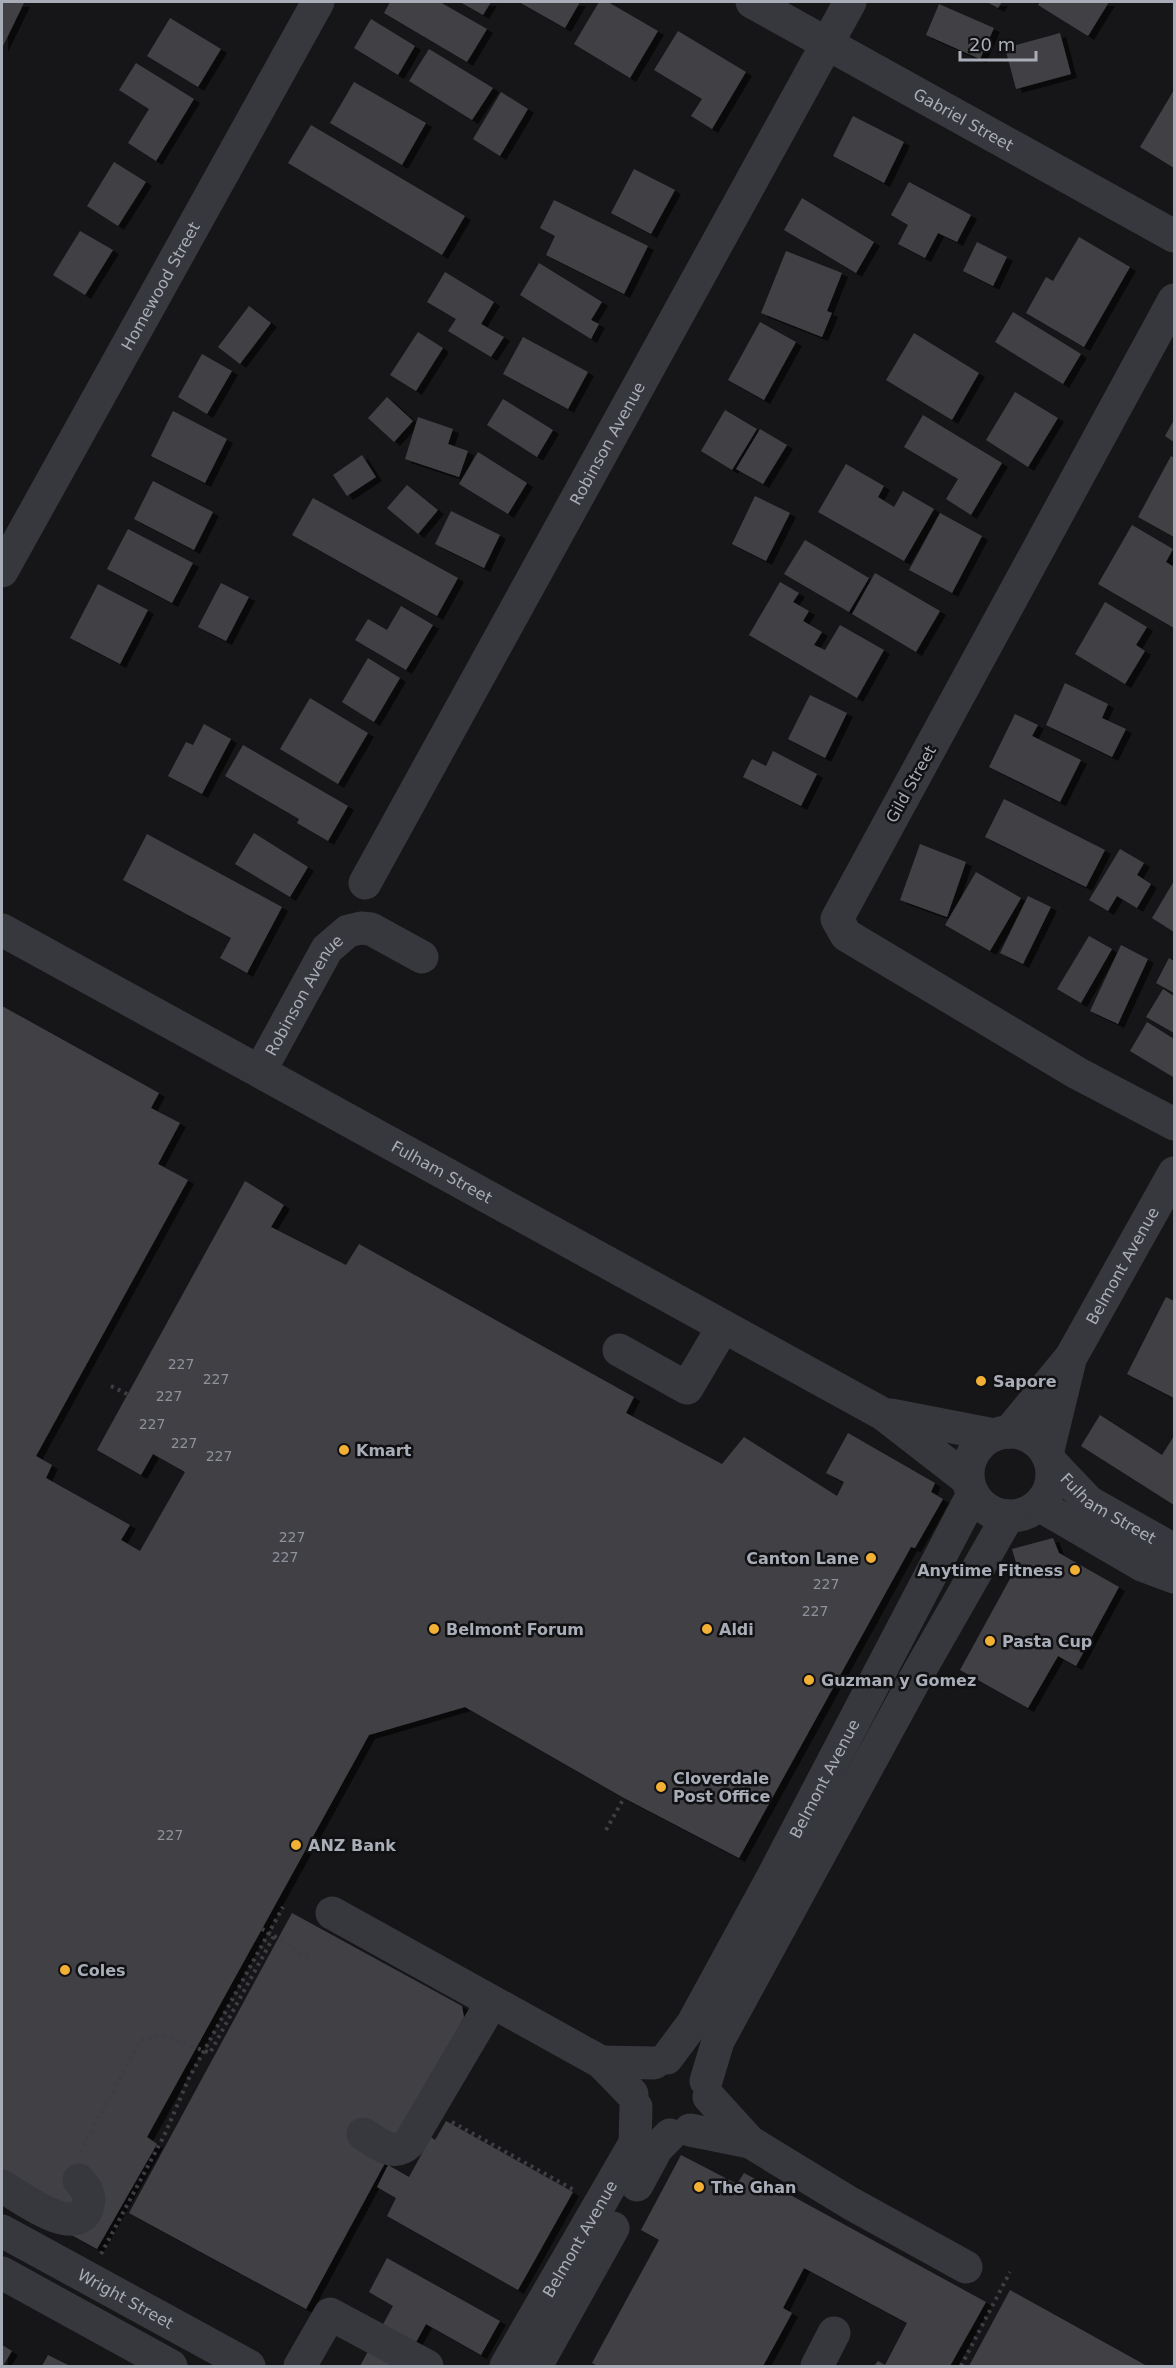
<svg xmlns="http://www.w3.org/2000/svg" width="1176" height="2368" font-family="'DejaVu Sans',sans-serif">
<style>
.building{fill:#404145;filter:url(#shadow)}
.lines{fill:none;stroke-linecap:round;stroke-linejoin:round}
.path{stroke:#3d3f44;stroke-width:4;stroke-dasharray:3 4.5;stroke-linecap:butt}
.minor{stroke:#37383d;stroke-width:33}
.poi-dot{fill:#f2b134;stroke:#111113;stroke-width:2}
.labels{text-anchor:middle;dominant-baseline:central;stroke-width:5;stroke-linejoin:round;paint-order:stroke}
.number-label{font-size:14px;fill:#8e929b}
.street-label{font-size:16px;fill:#a8adb8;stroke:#111113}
.poi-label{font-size:16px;font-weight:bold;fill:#a8adb8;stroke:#111113;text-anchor:start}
</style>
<defs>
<filter id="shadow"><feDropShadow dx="6" dy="4" stdDeviation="0" flood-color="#0009"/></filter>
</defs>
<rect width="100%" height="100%" fill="#161618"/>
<g class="building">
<path d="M2,2L24,3L2,48Z"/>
<path d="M390,2H440L487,29L467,62L384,13Z"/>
<path d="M460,2H491L483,15Z"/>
<path d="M519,2H580L565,28Z"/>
<path d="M599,2H608L658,31L630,78L574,44Z"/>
<path d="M987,2H1002L998,8Z"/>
<path d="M1040,2H1109L1088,36L1038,5Z"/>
<path d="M939,4L994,28L980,59L926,35Z"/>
<path d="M170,18L221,49L198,87L147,56Z"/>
<path d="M371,19L415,46L398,75L354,48Z"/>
<path d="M678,31L746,72L712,129L691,116L702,99L654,70Z"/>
<path d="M1060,33L1071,74L1016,89L1005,48Z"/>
<path d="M429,49L493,88L472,120L409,81Z"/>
<path d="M136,63L194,99L156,161L128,143L149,109L119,90Z"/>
<path d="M354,82L426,123L402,165L330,123Z"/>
<path d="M1174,90V168L1140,147Z"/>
<path d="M501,92L528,109L500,156L473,139Z"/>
<path d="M853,116L904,142L884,183L833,156Z"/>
<path d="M311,125L465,216L442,255L288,163Z"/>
<path d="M114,162L146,182L118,226L87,206Z"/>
<path d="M634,169L675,190L651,234L611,213Z"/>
<path d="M909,182L971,215L957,242L938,233L925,258L898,244L908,225L891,215Z"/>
<path d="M802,198L874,242L856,273L784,230Z"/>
<path d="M554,200L648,246L624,294L546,255L555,236L540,228Z"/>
<path d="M80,231L113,250L85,295L53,275Z"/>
<path d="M1079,237L1130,267L1084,347L1026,313L1046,277L1053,281Z"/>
<path d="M977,242L1007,257L993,286L963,271Z"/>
<path d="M786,251L842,273L827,311L832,313L822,337L761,313Z"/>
<path d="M539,263L602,302L591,320L599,324L591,339L520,295Z"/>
<path d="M445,272L494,302L481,324L504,337L491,357L448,331L456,319L427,302Z"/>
<path d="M249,306L271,323L240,364L218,347Z"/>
<path d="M1013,312L1081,354L1063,384L995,342Z"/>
<path d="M760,322L796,342L764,400L728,380Z"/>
<path d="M418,332L443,348L416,391L390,375Z"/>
<path d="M914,333L979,373L952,420L886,380Z"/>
<path d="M523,337L588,372L568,409L503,374Z"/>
<path d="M202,354L232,371L207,414L178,397Z"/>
<path d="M1015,392L1058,418L1028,467L986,440Z"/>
<path d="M387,397L413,421L394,442L368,418Z"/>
<path d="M503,399L553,430L537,457L487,425Z"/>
<path d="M725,410L757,429L732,470L701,451Z"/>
<path d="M173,411L227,439L205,483L151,456Z"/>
<path d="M923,415L1002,463L971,515L946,499L958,479L904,447Z"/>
<path d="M418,417L453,429L448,444L468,451L459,477L405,459Z"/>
<path d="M1174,420V442L1165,436Z"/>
<path d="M760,429L787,445L763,484L736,469Z"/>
<path d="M478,452L527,483L508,514L459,484Z"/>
<path d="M362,455L376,477L347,496L333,475Z"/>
<path d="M1171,456L1174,458V537L1138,517Z"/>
<path d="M846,464L884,486L878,497L894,507L903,491L934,509L904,561L818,512Z"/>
<path d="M153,481L213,512L194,550L134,519Z"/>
<path d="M407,485L438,510L418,534L387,508Z"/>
<path d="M755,496L790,513L766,561L732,544Z"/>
<path d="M313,498L458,578L437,616L292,535Z"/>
<path d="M451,511L500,535L484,568L435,544Z"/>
<path d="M940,513L982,536L952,593L909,570Z"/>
<path d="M1132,525L1173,549L1166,562L1174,567V628L1098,584Z"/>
<path d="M128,529L193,563L172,603L107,569Z"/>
<path d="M805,540L869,578L849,612L784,574Z"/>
<path d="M875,573L940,611L916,652L852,614Z"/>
<path d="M780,582L799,593L793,602L809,611L803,621L822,632L814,645L825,650L840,625L884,650L857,698L749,635Z"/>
<path d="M221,583L249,597L226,641L198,627Z"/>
<path d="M98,584L148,610L120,664L70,638Z"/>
<path d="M1105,602L1147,627L1136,645L1145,651L1125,684L1075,654Z"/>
<path d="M401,606L433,625L406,670L355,640L368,619L387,630Z"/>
<path d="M368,658L400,678L374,722L342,702Z"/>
<path d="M1065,683L1108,704L1102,718L1126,729L1112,757L1046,725Z"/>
<path d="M810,695L847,713L825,758L788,739Z"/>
<path d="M310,698L368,733L338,784L280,749Z"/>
<path d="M1015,714L1038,725L1032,736L1081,760L1060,802L989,767Z"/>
<path d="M204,724L231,739L202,794L168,776L186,742L193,745Z"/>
<path d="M243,745L348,806L328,841L297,823L299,819L225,776Z"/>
<path d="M773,751L817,774L801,806L743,777L752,759L766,766Z"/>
<path d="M1004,799L1105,850L1086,887L985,837Z"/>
<path d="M254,833L308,867L290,897L235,864Z"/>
<path d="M147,834L282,907L247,973L220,958L231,938L123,880Z"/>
<path d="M920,844L966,862L947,917L900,900Z"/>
<path d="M1120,849L1144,863L1137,875L1151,884L1137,908L1117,896L1108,911L1089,900Z"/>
<path d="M976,872L1021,898L990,951L945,925Z"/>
<path d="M1174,881V932L1152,918Z"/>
<path d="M1028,896L1051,907L1023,964L1000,953Z"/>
<path d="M1089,936L1112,949L1081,1003L1057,989Z"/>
<path d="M1121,945L1148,959L1118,1024L1090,1011Z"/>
<path d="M1169,958L1174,961V993L1156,983Z"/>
<path d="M1163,989L1174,996V1033L1146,1017Z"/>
<path d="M2,1006L159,1093L151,1108L180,1123L158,1164L188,1180L36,1456L52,1465L46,1478L130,1525L121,1540L140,1551L185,1472L153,1454L141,1475L97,1450L245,1181L284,1205L271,1227L346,1265L359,1244L634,1397L626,1413L722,1464L744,1437L837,1496L844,1482L826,1473L848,1433L935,1483L931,1492L943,1499L915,1548L911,1547L739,1858L624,1798L465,1707L369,1735L147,2137L157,2144L97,2249L2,2197Z"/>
<path d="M1147,1022L1174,1039L1173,1077L1130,1051Z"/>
<path d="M1166,1297L1174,1301V1398L1127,1374Z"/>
<path d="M1100,1415L1162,1455L1174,1436V1505L1081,1446Z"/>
<path d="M1053,1538L1059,1553L1119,1587L1076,1666L1058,1656L1028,1708L960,1670L1017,1566L1012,1549Z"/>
<path d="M292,1913L462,2006L464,2017L306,2309L129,2213Z"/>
<path d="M446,2121L573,2192L518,2290L387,2216L396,2198L377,2187L388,2165L409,2177L431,2137L435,2140Z"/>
<path d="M681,2155L737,2184L744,2173L770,2187L772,2185L986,2302L950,2366H874L878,2361L885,2365L907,2323L804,2268L783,2308L792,2313L763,2366H598L592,2363L659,2240L641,2230Z"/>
<path d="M387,2258L500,2321L481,2355L426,2324L403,2366H360L393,2306L369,2292Z"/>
<path d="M1010,2290L1147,2366H969Z"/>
<path d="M2,2345L12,2351L3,2366H2Z"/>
<path d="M48,2355L70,2366H42Z"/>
</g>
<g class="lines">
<g class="path">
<path d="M111,1386L129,1395"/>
<path d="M606,1830L624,1798"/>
<path d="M274,1936L308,1958"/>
<path d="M452,2122L574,2190"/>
<path d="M80,2152L141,2040L162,2035L210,2053L274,1936L262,1929"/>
<path d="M101,2254L164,2136L189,2078L283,1907"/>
<path d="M961,2366L1010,2272"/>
</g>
<g class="minor">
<path id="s1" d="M752,2L1174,236"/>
<path d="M1174,300L837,919L846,935L1077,1073L1174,1124"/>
<path id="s2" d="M2,571L318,2"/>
<path id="s3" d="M365,883L850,2"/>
<path id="s4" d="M2,930L883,1414L968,1480"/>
<path id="s5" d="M260,1071L327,949L348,931L361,928L371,929L422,957"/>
<path d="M619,1350L687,1388L723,1327"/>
<path d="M891,1415L994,1435"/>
<path id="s6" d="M1009,1432L1071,1357L1174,1173"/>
<circle cx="1010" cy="1474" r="42"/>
<path d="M1047,1454L1069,1364"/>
<path id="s7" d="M1050,1461L1089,1502L1174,1550"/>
<path d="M1039,1505L1142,1565L1174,1577"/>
<path d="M332,1913L601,2062L632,2094"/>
<path id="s8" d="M667,2058L693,2023L770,1882L973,1494"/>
<path d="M601,2062L654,2063"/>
<path d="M706,2081L718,2041L920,1670L1008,1516"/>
<path d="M709,2097L750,2142L850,2203L966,2267"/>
<path d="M690,2130L750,2142"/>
<path d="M363,2134C378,2143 393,2158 409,2143L492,2002"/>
<path d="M637,2185L657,2148L670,2135"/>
<path d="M2,2186C19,2196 79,2242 88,2205C91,2195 86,2188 79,2180"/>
<path id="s9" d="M2,2231L249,2366"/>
<path d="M2,2273L171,2366"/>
<path d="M300,2366L330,2314L427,2366"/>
<path id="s10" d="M506,2366L635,2143L636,2107"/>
<path d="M536,2366L613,2228"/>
<path d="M817,2366L834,2333"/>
</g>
</g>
<g class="poi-dot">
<circle cx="981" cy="1381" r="6"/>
<circle cx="344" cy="1450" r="6"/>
<circle cx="871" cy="1558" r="6"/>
<circle cx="1075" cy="1570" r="6"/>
<circle cx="434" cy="1629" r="6"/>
<circle cx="707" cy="1629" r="6"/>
<circle cx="990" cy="1641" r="6"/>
<circle cx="809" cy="1680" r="6"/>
<circle cx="661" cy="1787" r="6"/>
<circle cx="296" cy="1845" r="6"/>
<circle cx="65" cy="1970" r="6"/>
<circle cx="699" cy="2187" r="6"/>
</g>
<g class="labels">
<g class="number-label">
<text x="181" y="1364">227</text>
<text x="216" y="1379">227</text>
<text x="169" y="1396">227</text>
<text x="152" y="1424">227</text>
<text x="184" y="1443">227</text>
<text x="219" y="1456">227</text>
<text x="292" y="1537">227</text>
<text x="285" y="1557">227</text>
<text x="826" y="1584">227</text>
<text x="815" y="1611">227</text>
<text x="170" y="1835">227</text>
</g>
<g class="street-label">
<text stroke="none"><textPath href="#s1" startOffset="242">Gabriel Street</textPath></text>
<text stroke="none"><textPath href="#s2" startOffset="326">Homewood Street</textPath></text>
<text stroke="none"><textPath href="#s3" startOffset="502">Robinson Avenue</textPath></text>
<text transform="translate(911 784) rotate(-61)">Gild Street</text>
<text stroke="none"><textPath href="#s5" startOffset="88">Robinson Avenue</textPath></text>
<text stroke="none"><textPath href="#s4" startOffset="502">Fulham Street</textPath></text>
<text stroke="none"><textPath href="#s6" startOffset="202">Belmont Avenue</textPath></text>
<text stroke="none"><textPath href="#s7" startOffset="76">Fulham Street</textPath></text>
<text stroke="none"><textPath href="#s8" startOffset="321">Belmont Avenue</textPath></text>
<text stroke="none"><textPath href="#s10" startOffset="147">Belmont Avenue</textPath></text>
<text stroke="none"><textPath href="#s9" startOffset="141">Wright Street</textPath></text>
</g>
<g class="poi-label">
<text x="993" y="1381">Sapore</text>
<text x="356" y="1450">Kmart</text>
<text x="859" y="1558" text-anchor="end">Canton Lane</text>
<text x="1063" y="1570" text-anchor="end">Anytime Fitness</text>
<text x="446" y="1629">Belmont Forum</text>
<text x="719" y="1629">Aldi</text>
<text x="1002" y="1641">Pasta Cup</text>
<text x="821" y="1680">Guzman y Gomez</text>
<text x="673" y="1778">Cloverdale<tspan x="673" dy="18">Post Office</tspan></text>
<text x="308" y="1845">ANZ Bank</text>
<text x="77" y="1970">Coles</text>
<text x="711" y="2187">The Ghan</text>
</g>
</g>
<rect width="1176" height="2368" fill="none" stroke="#a8adb8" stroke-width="6"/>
<path d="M960 51v9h76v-9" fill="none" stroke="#a8adb8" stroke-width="3"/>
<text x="969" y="51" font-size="18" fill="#a8adb8" stroke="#111113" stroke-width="4.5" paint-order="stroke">20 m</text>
</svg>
